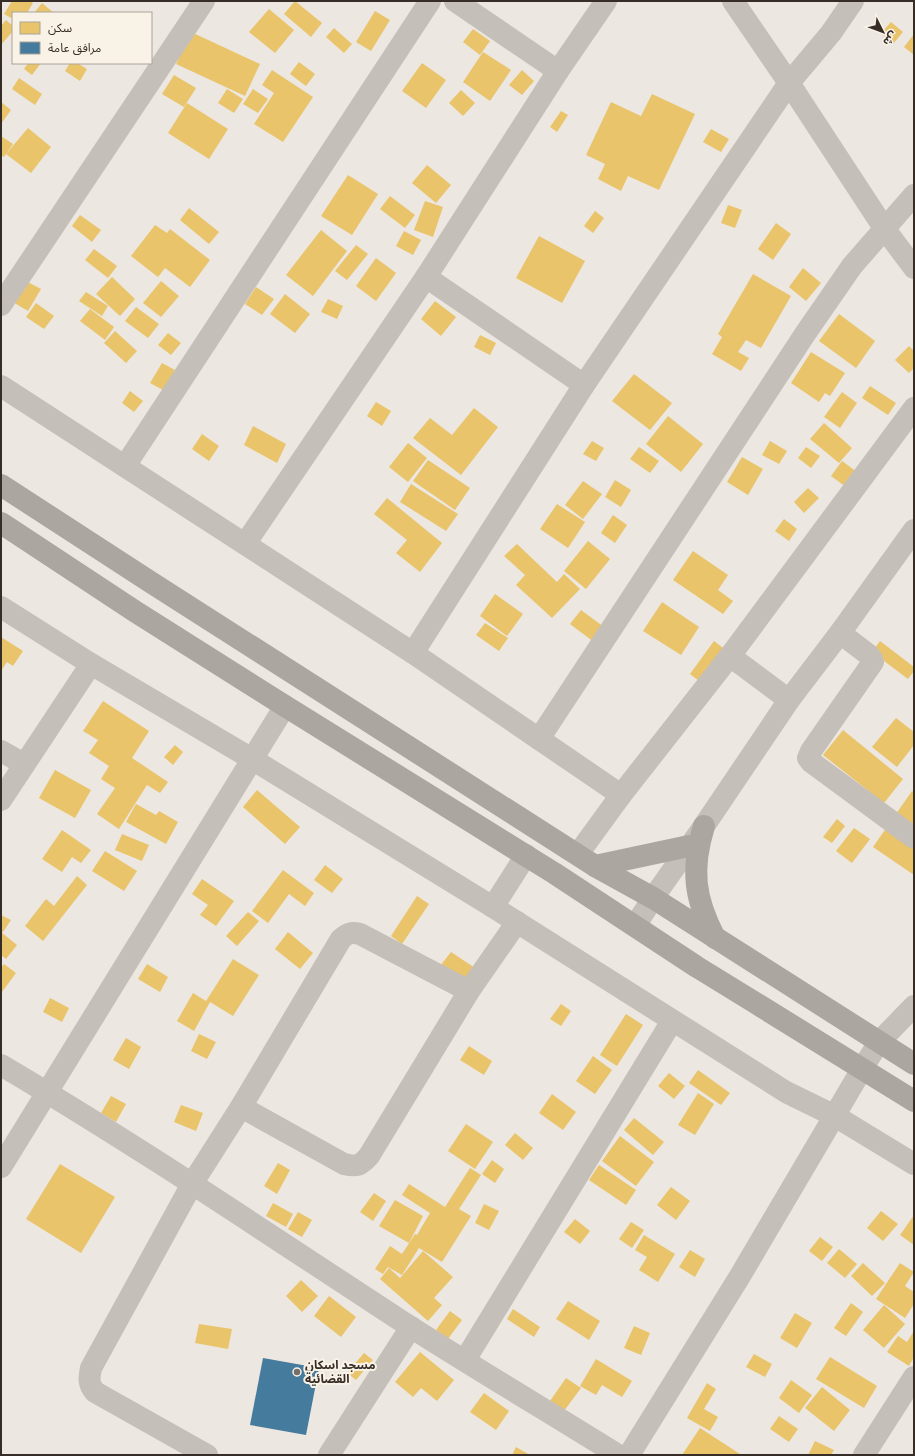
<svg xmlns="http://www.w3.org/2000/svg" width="915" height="1456" font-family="'Space Grotesk','Noto Sans Arabic',sans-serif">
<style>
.homes{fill:#e9c46a}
.public{fill:#457b9d}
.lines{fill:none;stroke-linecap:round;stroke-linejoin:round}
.minor{stroke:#c5bfb9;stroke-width:22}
.highway{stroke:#aba69f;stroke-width:22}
.poi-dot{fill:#766e68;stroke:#f9f2e7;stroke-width:1.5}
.labels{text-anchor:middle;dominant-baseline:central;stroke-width:4;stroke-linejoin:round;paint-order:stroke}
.poi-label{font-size:12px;font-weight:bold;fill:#362d27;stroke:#f9f2e7;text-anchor:start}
</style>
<rect width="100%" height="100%" fill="#ece7e0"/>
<g class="homes">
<path d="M12,1H30L33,3L27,13H13V19L4,14Z"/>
<path d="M295,1L322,23L311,37L284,14Z"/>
<path d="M42,3L54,13H34Z"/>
<path d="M269,9L294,30L275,53L249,32Z"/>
<path d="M375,11L390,20L371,51L356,42Z"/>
<path d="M6,20L13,26V31L1,45V26Z"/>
<path d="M891,22L903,32L893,44L881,33Z"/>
<path d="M334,28L352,44L344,53L326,37Z"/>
<path d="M473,29L490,41L480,55L463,42Z"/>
<path d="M191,32L260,64L245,96L176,64Z"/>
<path d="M914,34V55L904,47Z"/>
<path d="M483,52L511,70L490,101L463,82Z"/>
<path d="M299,62L315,74L306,86L290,74Z"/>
<path d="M28,63H41L32,75L24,69Z"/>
<path d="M70,63H77L87,69L80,81L65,71Z"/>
<path d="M422,63L446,80L426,108L402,91Z"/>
<path d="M272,70L313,97L283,142L254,124L274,93L262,85Z"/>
<path d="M522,70L534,81L522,95L509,85Z"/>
<path d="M174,75L196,88L184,107L162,94Z"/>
<path d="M19,78L42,94L35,105L12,89Z"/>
<path d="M227,89L243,99L234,113L218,103Z"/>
<path d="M253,89L268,99L258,113L243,104Z"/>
<path d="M461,90L475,103L463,116L449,103Z"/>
<path d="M652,94L695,114L659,190L628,176L621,191L598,179L605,164L586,155L611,102L641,116Z"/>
<path d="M1,102L11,110L1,124Z"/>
<path d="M187,103L228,129L209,159L168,133Z"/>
<path d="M561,111L568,115L557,132L550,127Z"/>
<path d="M28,128L51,147L31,173L6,154Z"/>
<path d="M711,129L729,139L721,152L703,142Z"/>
<path d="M1,136L13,144L4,157L1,155Z"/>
<path d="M427,165L451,185L436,203L412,183Z"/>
<path d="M348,175L378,194L352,235L321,216Z"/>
<path d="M390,196L415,215L405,228L380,209Z"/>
<path d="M425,201L443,207L433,237L414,230Z"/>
<path d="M728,205L742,210L735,228L721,223Z"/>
<path d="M189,208L219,232L209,244L180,220Z"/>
<path d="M595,211L604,218L593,233L584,226Z"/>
<path d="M80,215L101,230L92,242L72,226Z"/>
<path d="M776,223L791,234L773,260L758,249Z"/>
<path d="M155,225L167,233L170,229L210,260L190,287L165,268L158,277L131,256Z"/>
<path d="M321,230L347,251L313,296L286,275Z"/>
<path d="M404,231L421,240L413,255L396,246Z"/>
<path d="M539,236L585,261L562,303L516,278Z"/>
<path d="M356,245L368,254L347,280L335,271Z"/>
<path d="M94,249L117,266L108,278L85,260Z"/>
<path d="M376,258L396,273L376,301L356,286Z"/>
<path d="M803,268L821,283L806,301L789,287Z"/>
<path d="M753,274L791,296L761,348L746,340L738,352L749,358L741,371L712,354L722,337L718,334Z"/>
<path d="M112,277L135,299L120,316L96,294Z"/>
<path d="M24,280L41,289L28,311L11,301Z"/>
<path d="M161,281L179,296L161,317L143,303Z"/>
<path d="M256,287L274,299L262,315L245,304Z"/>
<path d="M86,292L108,306L102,316L79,301Z"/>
<path d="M285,294L310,314L295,333L270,314Z"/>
<path d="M328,299L343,306L337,319L321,312Z"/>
<path d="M435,301L456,317L441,336L421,319Z"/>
<path d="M36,303L54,316L44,329L26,317Z"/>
<path d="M136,307L159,324L148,338L125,321Z"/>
<path d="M90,309L114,327L105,340L80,321Z"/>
<path d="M839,314L875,341L856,368L819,341Z"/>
<path d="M115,331L137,351L126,363L104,343Z"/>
<path d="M168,333L181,343L171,355L158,345Z"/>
<path d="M480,335L496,343L490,355L474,347Z"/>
<path d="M909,346L914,351V368L909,373L895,360Z"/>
<path d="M811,352L845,373L830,396L825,393L819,402L791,383Z"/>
<path d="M162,363L175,370L163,390L150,383Z"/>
<path d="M634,374L672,403L650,430L612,401Z"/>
<path d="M870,386L896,403L888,415L862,398Z"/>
<path d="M130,391L143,401L134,412L122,403Z"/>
<path d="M842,392L857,403L840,428L824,417Z"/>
<path d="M376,402L391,411L382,426L367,416Z"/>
<path d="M474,408L498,427L461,475L413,438L430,418L452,435Z"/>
<path d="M668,416L703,444L681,472L646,444Z"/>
<path d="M824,423L852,448L839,463L810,439Z"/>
<path d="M253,426L286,444L277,463L244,445Z"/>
<path d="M202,434L219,446L209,461L192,449Z"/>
<path d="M592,441L604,448L596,461L583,454Z"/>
<path d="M770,441L787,451L779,464L762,455Z"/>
<path d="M408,443L427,458L408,482L389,467Z"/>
<path d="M639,447L659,461L650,473L630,459Z"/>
<path d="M806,447L820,456L811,468L798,458Z"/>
<path d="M742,457L763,469L748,495L727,482Z"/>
<path d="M428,460L470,488L455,510L413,481Z"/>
<path d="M842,461L857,472L846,487L831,476Z"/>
<path d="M615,480L631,490L621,507L605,497Z"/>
<path d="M583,481L602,494L583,519L565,505Z"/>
<path d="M411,484L458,514L446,531L400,502Z"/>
<path d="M808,488L819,498L804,513L794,502Z"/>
<path d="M387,498L442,543L420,572L396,553L407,540L374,514Z"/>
<path d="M557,504L585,522L568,548L540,529Z"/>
<path d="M613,515L627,525L615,543L601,533Z"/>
<path d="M784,519L797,529L789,541L775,531Z"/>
<path d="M588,541L610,559L586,589L564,571Z"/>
<path d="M517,544L557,582L564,574L580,589L552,618L516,585L525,575L504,556Z"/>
<path d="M693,551L728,575L718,590L733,601L723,614L673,580Z"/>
<path d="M495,594L523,614L507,636L480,616Z"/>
<path d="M662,602L699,627L681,655L643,631Z"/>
<path d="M581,610L604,627L594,642L570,624Z"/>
<path d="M485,623L508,638L499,651L476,635Z"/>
<path d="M1,637L23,651L13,666L7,662L1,671Z"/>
<path d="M714,641L727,651L703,684L690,674Z"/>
<path d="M880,641L914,667V671L908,679L872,652Z"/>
<path d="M103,701L149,731L132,758L168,782L160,793L147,785L119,829L97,814L115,788L101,779L109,766L89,753L98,740L83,731Z"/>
<path d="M896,718L914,732V745L897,767L872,747Z"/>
<path d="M843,730L903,779L884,803L823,755Z"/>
<path d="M175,745L183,752L173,765L164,757Z"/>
<path d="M55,770L91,790L75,818L39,798Z"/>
<path d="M257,790L300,827L285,844L243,807Z"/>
<path d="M912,791L914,793V875L873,847Z"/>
<path d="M136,804L156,815L159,811L178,822L166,844L126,822Z"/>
<path d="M837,819L845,826L832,843L823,837Z"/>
<path d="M854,828L870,839L852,863L836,851Z"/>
<path d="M62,830L91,850L81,863L72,857L62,872L42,859Z"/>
<path d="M122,834L149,845L142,861L115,850Z"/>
<path d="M105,851L137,871L124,891L92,871Z"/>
<path d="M325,865L343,879L332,893L314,880Z"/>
<path d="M283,870L314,893L305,906L289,894L268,923L252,911Z"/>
<path d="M77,876L87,885L43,941L25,926L46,899L54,906Z"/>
<path d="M202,879L234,901L216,926L200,915L208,905L192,894Z"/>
<path d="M417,896L429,904L402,944L391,936Z"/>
<path d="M248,912L259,921L237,946L226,936Z"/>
<path d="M1,915L11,920L3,932L1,931Z"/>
<path d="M1,932L17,945L6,959L1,955Z"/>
<path d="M288,932L313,953L300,969L275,949Z"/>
<path d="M451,952L475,968L464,983L440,966Z"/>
<path d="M233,959L259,975L233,1016L210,1002L194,1031L177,1021L193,993L206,1001Z"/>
<path d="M4,964L16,973L2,992H1V968Z"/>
<path d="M147,964L168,977L160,992L138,979Z"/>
<path d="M50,998L69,1008L62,1022L43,1012Z"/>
<path d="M561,1004L571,1011L561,1026L550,1019Z"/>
<path d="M626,1014L643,1025L617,1066L600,1055Z"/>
<path d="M199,1034L216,1042L207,1059L191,1051Z"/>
<path d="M126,1038L141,1047L129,1069L113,1060Z"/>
<path d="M469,1046L492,1061L484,1075L460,1060Z"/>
<path d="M593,1056L612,1070L595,1094L576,1081Z"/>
<path d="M698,1070L730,1093L721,1105L689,1083Z"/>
<path d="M669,1073L685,1086L674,1099L658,1086Z"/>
<path d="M698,1093L714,1104L695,1135L678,1125Z"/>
<path d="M552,1094L576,1112L563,1130L539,1113Z"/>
<path d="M111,1096L126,1104L116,1122L101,1113Z"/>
<path d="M181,1105L203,1113L196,1131L174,1122Z"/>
<path d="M634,1118L664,1142L653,1155L624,1130Z"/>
<path d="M466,1124L493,1142L475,1169L448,1151Z"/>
<path d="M515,1133L533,1148L523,1160L505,1145Z"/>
<path d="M620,1136L654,1162L636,1186L602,1161Z"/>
<path d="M492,1160L504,1169L495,1183L482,1174Z"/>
<path d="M278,1163L290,1170L277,1194L264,1186Z"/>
<path d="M60,1164L115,1197L81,1253L26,1219Z"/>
<path d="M599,1165L636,1190L626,1205L589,1180Z"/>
<path d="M470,1168L481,1175L459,1209L471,1216L442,1262L419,1248L402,1275L388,1267L383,1274L375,1269L390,1246L402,1254L415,1234L417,1235L430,1213L402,1195L409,1184L445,1207Z"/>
<path d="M671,1187L690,1201L676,1220L657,1205Z"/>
<path d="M374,1193L386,1201L373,1221L360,1212Z"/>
<path d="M395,1200L423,1216L409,1243L379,1226Z"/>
<path d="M273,1203L293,1214L286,1227L266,1216Z"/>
<path d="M484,1204L499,1211L489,1230L475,1223Z"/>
<path d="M881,1211L898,1224L883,1241L867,1228Z"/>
<path d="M298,1212L312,1220L302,1237L288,1229Z"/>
<path d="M914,1215V1245L900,1235Z"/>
<path d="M575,1219L590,1231L580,1244L564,1232Z"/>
<path d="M631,1222L644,1230L632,1248L619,1239Z"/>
<path d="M644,1235L675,1254L658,1282L639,1270L647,1257L635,1250Z"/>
<path d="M820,1237L833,1247L822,1261L809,1251Z"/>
<path d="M839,1249L857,1264L845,1278L827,1263Z"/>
<path d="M690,1250L705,1259L695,1277L679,1267Z"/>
<path d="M423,1251L453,1277L434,1298L442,1305L428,1321L380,1279L389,1268L400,1278Z"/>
<path d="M863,1263L885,1283L872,1296L851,1276Z"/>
<path d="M900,1263L914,1272L905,1286L914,1292V1304L905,1318L876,1299Z"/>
<path d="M301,1280L318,1296L302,1312L286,1296Z"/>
<path d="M329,1296L356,1317L341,1337L314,1316Z"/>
<path d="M568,1301L600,1321L589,1340L556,1319Z"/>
<path d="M851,1303L863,1312L846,1336L834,1328Z"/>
<path d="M884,1305L905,1324L884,1348L863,1330Z"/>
<path d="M513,1309L540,1327L534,1337L507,1319Z"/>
<path d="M450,1311L462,1320L448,1339L436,1330Z"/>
<path d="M795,1313L812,1323L797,1348L780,1338Z"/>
<path d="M199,1324L232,1329L228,1349L195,1343Z"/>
<path d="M634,1326L650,1333L641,1355L624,1348Z"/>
<path d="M914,1331V1357L909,1366L887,1352L898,1336L907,1342Z"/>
<path d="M420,1352L454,1380L437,1401L421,1388L413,1397L395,1382Z"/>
<path d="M364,1353L373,1360L356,1380L347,1373Z"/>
<path d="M754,1354L772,1364L765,1377L746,1367Z"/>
<path d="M830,1357L877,1386L864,1408L816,1379Z"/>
<path d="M596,1359L632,1381L622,1397L602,1385L596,1395L580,1386Z"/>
<path d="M566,1378L581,1388L564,1411L550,1401Z"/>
<path d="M791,1380L812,1395L799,1413L779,1398Z"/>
<path d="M707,1383L716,1389L704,1409L718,1417L710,1431L687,1418Z"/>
<path d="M822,1387L850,1410L834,1431L805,1408Z"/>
<path d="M484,1393L509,1411L496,1430L470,1412Z"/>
<path d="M779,1416L798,1429L789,1442L770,1429Z"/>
<path d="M700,1428L740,1454L739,1455H682Z"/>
<path d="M815,1441L834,1450L831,1455H808Z"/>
<path d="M516,1447L530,1455H512Z"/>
</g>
<path class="public" d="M263,1358L319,1368L306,1435L250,1425Z"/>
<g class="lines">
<g class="minor">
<path d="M455,1L558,71L606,1"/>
<path d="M733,1L789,83L884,228L914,268"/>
<path d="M426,277L584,385"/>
<path d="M1,305L204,1"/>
<path d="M1,386L413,653L621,795"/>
<path d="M125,466L430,1"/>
<path d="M245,544L426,277L558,71"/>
<path d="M1,607L91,664L252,759L493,907L786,1092L835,1116L914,1164"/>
<path d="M840,633L869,655L872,659L873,662L811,751L808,758L811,762L914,838"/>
<path d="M413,653L584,385L789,83L831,33L853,1"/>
<path d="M730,656L789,700"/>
<path d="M539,739L805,334L852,266L914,195"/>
<path d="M1,751L24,764"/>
<path d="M1,800L91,664"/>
<path d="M578,854L621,795L730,656L914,408"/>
<path d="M493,907L526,855"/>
<path d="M635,926L653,898L704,826L789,700L840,633L914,530"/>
<path d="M1,1065C140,1147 274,1238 409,1326C478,1370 549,1412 618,1455"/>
<path d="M241,1107L344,1164C357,1167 360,1166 369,1156L469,991L517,922"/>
<path d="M1,1167L285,706"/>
<path d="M465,1360L672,1021"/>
<path d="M207,1455L95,1392C88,1384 89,1378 91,1368L192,1184L241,1107L341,939C348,933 351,932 360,934L469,991"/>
<path d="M329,1455L411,1327"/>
<path d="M629,1455L740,1276L862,1069L879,1042L914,1006"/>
<path d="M864,1455L914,1377"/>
</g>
<g class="highway">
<path d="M1,485L152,583L595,866L653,898L914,1064"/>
<path d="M1,523L136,612L285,706L554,873L697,967L754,1002L914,1101"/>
<path d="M704,826C691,869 694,898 715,938"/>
<path d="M595,866L689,846"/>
</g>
</g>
<circle class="poi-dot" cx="297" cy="1372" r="4"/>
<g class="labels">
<g class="poi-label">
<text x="305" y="1365">مسجد اسكان<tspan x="305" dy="14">القضائية</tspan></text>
</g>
</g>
<rect width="915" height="1456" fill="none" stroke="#362d27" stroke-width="4"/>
<rect x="12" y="12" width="140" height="52" fill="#f9f2e7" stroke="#aba39a"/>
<rect x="20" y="22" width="20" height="12" fill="#e9c46a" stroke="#aba39a"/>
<text x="48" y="32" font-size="12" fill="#362d27">سكن</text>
<rect x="20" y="42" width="20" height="12" fill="#457b9d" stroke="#aba39a"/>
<text x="48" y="52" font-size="12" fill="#362d27">مرافق عامة</text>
<g transform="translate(883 32) rotate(132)" stroke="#f9f2e7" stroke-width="3" paint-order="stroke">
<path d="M0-3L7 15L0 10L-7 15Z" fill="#362d27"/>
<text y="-6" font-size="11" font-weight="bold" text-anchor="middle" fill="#362d27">ش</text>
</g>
</svg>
